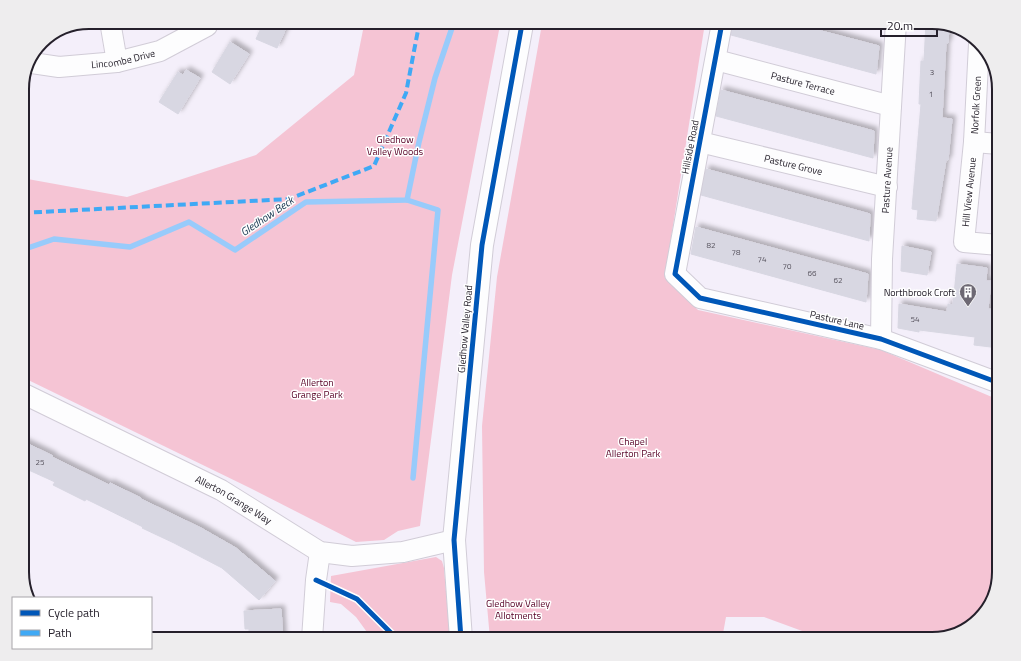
<svg xmlns="http://www.w3.org/2000/svg" width="1021" height="661" font-family="'Titillium Web',sans-serif">
<style>
.green{fill:#f5c4d4}
.lines{fill:none;stroke-linecap:round;stroke-linejoin:round}
.stream{stroke:#98cbfb;stroke-width:5.5}
.building{fill:#d8d7e2;stroke:#d8d7e2;filter:url(#shadow)}
.street-casing{stroke:#d1ccd7;stroke-width:22}
.secondary-casing{stroke:#d1ccd7;stroke-width:24}
.street{stroke:#fdfdfe;stroke-width:20}
.secondary{stroke:#fdfdfe;stroke-width:22}
.quiet{stroke:#3fa9f5;stroke-width:4;stroke-dasharray:8 4;stroke-linecap:butt}
.cycleway-casing{stroke:#fff;stroke-width:8}
.cycleway{stroke:#0057b8;stroke-width:5}
.labels{text-anchor:middle;dominant-baseline:central;stroke-width:3;stroke-linejoin:round;paint-order:stroke}
.number-label{font-size:8px;fill:#56525d}
.street-label{font-size:10px;fill:#25202b;stroke:#fff}
.park-label{font-size:10px;fill:#570025;stroke:#fff}
.poi-label{font-size:10px;fill:#25202b;stroke:#fff;text-anchor:end}
.water-label{font-size:11px;font-style:italic;fill:#13324c;stroke:#fff}
.rim{fill:none;stroke:#25202b;stroke-width:2}
</style>
<defs>
<filter id="shadow"><feDropShadow dx="3.5" dy="-3.5" stdDeviation="2" flood-color="#0004"/></filter>
</defs>
<rect width="100%" height="100%" fill="#f4effa"/>
<g class="green">
<path d="M705,23L666,270L664,275L698,310L881,350L999,400V572L988,609L965,630L932,639H824L764,617H726L722,639H490L484,572L482,426L497,277L542,24Z"/>
<path d="M364,25H500L452,275L420,526L398,531L384,540L356,542L248,487L22,377V178L127,197L256,155L354,75Z"/>
<path d="M436,557L442,561L444,568L450,639H372L356,617L341,604L330,602L331,576Z"/>
</g>
<g class="lines">
<g class="stream">
<path d="M407,200L438,210L413,478"/>
<path d="M22,250L54,239L130,247L189,222L235,250L306,202L407,200L419,142L435,78L453,25"/>
</g>
</g>
<g class="building">
<path d="M926,22H932L949,27L948,43H946L942,118L952,119L948,160H946L936,221L917,219L918,210L912,209L921,104H919L920,82L921,61H924Z"/>
<path d="M733,23H791L879,46L876,74L731,35Z"/>
<path d="M262,26H287L277,48L256,39Z"/>
<path d="M230,42L249,54L230,84L212,72Z"/>
<path d="M186,70L200,78L178,114L159,102L178,72L183,75Z"/>
<path d="M721,90L874,131L873,158L716,116Z"/>
<path d="M706,169L870,214L869,241L701,195Z"/>
<path d="M696,227L868,274L866,302L691,254Z"/>
<path d="M902,246L931,252L927,275L901,271Z"/>
<path d="M957,264L987,268L986,281H991L988,309L999,310V348L974,345L975,337L919,330V332L898,328L899,304L947,312L948,304L953,305Z"/>
<path d="M22,441L53,456L52,457L109,485L110,483L141,498V499L201,528L236,548L275,581L259,600L222,568L174,543L142,528L143,527L86,499L85,501L53,485L55,482L22,467Z"/>
<path d="M281,609L283,639H249V629H245L244,611Z"/>
</g>
<g class="lines">
<g class="street-casing">
<g id="street">
<path d="M722,23L675,274L700,298L881,339L999,383"/>
<path d="M111,27L117,62"/>
<path d="M979,44L974,142L964,242L999,245"/>
<path id="s1" d="M716,60L891,106"/>
<path id="s2" d="M32,63L59,67L117,62L160,51L207,26"/>
<path id="s3" d="M700,142L887,187"/>
<path d="M974,142L999,144"/>
<path id="s4" d="M881,339L882,259L896,22"/>
<path id="s5" d="M22,393L221,490L320,552L352,556L403,552L454,540"/>
<path d="M312,639L316,580L320,552"/>
</g>
</g>
<g class="secondary-casing">
<path id="secondary" d="M461,639L454,540L482,245L522,24"/>
</g>
<use href="#street" class="street"/>
<use href="#secondary" class="secondary"/>
<path class="quiet" d="M22,213L289,199L374,166L406,93L419,25"/>
<g class="cycleway-casing">
<g id="cycleway">
<path d="M722,23L675,274L700,298L881,339L999,383"/>
<path d="M316,580L357,599L394,636L396,639"/>
<path d="M461,639L454,540L482,245L522,24"/>
</g>
</g>
<use href="#cycleway" class="cycleway"/>
</g>
<defs>
<g id="building-pin" transform="scale(0.9)"><path d="M0 17L-7.5 6A9.5 9.5 0 1 1 7.5 6Z" fill="#6d6873" stroke="#fff"/><path d="M-4-6H4V6H1V3H-1V6H-4ZM-2.5-4.3h1.7v1.8h-1.7ZM.8-4.3h1.7v1.8H.8ZM-2.5-1h1.7V.8h-1.7ZM.8-1h1.7V.8H.8Z" fill="#fff"/></g>
</defs>
<g fill-rule="evenodd">
<use href="#building-pin" x="968" y="292"/>
</g>
<g class="labels">
<g class="number-label">
<text x="932" y="72">3</text>
<text x="931" y="94">1</text>
<text x="711" y="245">82</text>
<text x="736" y="252">78</text>
<text x="762" y="259">74</text>
<text x="787" y="266">70</text>
<text x="812" y="273">66</text>
<text x="838" y="280">62</text>
<text x="915" y="319">54</text>
<text x="40" y="462">25</text>
</g>
<g class="street-label">
<text stroke="none"><textPath href="#s2" startOffset="92">Lincombe Drive</textPath></text>
<text stroke="none"><textPath href="#s1" startOffset="90">Pasture Terrace</textPath></text>
<text transform="translate(976 105) rotate(-87)">Norfolk Green</text>
<text transform="translate(690 147) rotate(-79)">Hillside Road</text>
<text stroke="none"><textPath href="#s3" startOffset="96">Pasture Grove</textPath></text>
<text stroke="none"><textPath href="#s4" startOffset="159">Pasture Avenue</textPath></text>
<text transform="translate(969 192) rotate(-84)">Hill View Avenue</text>
<text transform="translate(837 320) rotate(13)">Pasture Lane</text>
<text transform="translate(465 329) rotate(-85)">Gledhow Valley Road</text>
<text stroke="none"><textPath href="#s5" startOffset="237">Allerton Grange Way</textPath></text>
</g>
<g class="park-label">
<text x="395" y="139">Gledhow<tspan x="395" dy="12">Valley Woods</tspan></text>
<text x="317" y="382">Allerton<tspan x="317" dy="12">Grange Park</tspan></text>
<text x="633" y="441">Chapel<tspan x="633" dy="12">Allerton Park</tspan></text>
<text x="518" y="603">Gledhow Valley<tspan x="518" dy="12">Allotments</tspan></text>
</g>
<g class="poi-label">
<text x="955" y="292">Northbrook Croft</text>
</g>
<g class="water-label">
<text transform="translate(267 216) rotate(-34)">Gledhow Beck</text>
</g>
</g>
<path d="M0 0H1021V661H0ZM89 29H932A60 60 0 0 1 992 89V572A60 60 0 0 1 932 632H89A60 60 0 0 1 29 572V89A60 60 0 0 1 89 29Z" fill="#eeedee" fill-rule="evenodd"/>
<path class="rim" d="M89 29H932A60 60 0 0 1 992 89V572A60 60 0 0 1 932 632H89A60 60 0 0 1 29 572V89A60 60 0 0 1 89 29Z"/>
<rect x="12" y="597" width="140" height="52" fill="#ffffff" stroke="#a8a6aa"/>
<rect x="20" y="610" width="20" height="6" fill="#0057b8" stroke="#a8a6aa"/>
<text x="48" y="617" font-size="12" fill="#25202b">Cycle path</text>
<rect x="20" y="630" width="20" height="6" fill="#3fa9f5" stroke="#a8a6aa"/>
<text x="48" y="637" font-size="12" fill="#25202b">Path</text>
<path d="M881 30v6h56v-6" fill="none" stroke="#25202b" stroke-width="2"/>
<text x="887" y="30" font-size="12" fill="#25202b" stroke="#ffffff" stroke-width="3" paint-order="stroke">20 m</text>
</svg>
